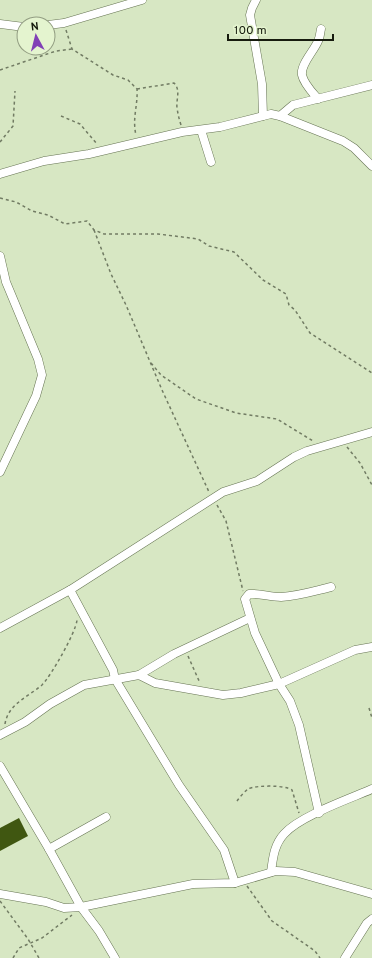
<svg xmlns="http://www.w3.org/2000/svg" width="372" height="958" font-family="Overpass,sans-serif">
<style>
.building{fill:#405711}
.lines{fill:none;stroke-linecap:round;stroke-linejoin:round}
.minor-casing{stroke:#667453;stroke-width:9}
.path{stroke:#717b63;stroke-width:1.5;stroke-dasharray:3 3;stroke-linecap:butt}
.minor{stroke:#fff;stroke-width:8}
</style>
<rect width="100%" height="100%" fill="#d7e7c3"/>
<path class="building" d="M19,818L28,836L0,851V828Z"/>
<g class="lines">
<g class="minor-casing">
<g id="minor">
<path d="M256,0L252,8L250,15L262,84L263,116"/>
<path d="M0,24L24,27"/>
<path d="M48,25L64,23L142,0"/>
<path d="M318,99C312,92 304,84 302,75C300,65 314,51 318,41C320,38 320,33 321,29"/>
<path d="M280,116L293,105L372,85"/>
<path d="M201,130L211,162"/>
<path d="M0,174L44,161L89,154L182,132L220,127L271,114L280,116L343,141L354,148L372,166"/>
<path d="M0,256L6,282L38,359L42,375L36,396L0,472"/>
<path d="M331,587C314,591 298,596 281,597C270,597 259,593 249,594L245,599L255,633L279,684L355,650L372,647"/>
<path d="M70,590L113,670L115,679L179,785L224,850L235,883"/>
<path d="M0,628L70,590L223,492L257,481L294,457L307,451L372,432"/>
<path d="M139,675L174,654L250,618"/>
<path d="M0,735L25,722L50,704L84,685L139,675L155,683L223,695L241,693L279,684L290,701L299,725L319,813"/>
<path d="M0,766L49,849L81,907L99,931L115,958"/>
<path d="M49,849L106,817"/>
<path d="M271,872C273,858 274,845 284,834C300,816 349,799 372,789"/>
<path d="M0,894L46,902L64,908L81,907L193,884L235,883L276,871L295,872L372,894"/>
<path d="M345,958L367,923L372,919"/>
</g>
</g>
<g class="path">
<path d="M66,30L72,49L113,75L128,80L137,89C138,106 132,118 136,135"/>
<path d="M0,70L56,51L72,49"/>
<path d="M137,89L174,83C181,90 176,99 177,108C178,114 179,119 181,125"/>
<path d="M61,116L80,124L97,144"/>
<path d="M0,142L13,126L15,91"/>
<path d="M0,198L16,202L32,211L48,215L65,224L87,221L94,230L104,234H158L198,239L209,246L234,252L263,280L286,294L289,305L295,310L310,333L372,373"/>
<path d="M94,230L111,274L126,305L162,390L209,492"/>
<path d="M151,363L161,375L196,399L236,413L277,419L313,441"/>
<path d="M347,447L360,463L372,485"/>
<path d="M217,505L226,521L243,591"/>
<path d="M188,656L200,683"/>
<path d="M369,708L372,718"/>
<path d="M5,724C8,704 28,697 42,685C51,676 76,632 77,620"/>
<path d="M237,801C240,797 244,792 248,789C255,785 286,785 292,790L299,813"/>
<path d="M247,886L272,921L315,951L320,958"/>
<path d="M0,901L28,939L39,958"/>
<path d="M13,958L19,948L42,938L72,915"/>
</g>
<use href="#minor" class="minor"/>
</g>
<g transform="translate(36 36) rotate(353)"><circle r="19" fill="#e4f4cf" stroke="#929d82"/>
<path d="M0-3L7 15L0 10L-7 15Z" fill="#8141b6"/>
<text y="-6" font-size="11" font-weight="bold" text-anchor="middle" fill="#161b0e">N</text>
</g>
<path d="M228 34v6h105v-6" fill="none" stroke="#161b0e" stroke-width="2"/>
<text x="234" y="34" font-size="12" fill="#161b0e" stroke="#e4f4cf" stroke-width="3" paint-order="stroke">100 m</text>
</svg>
